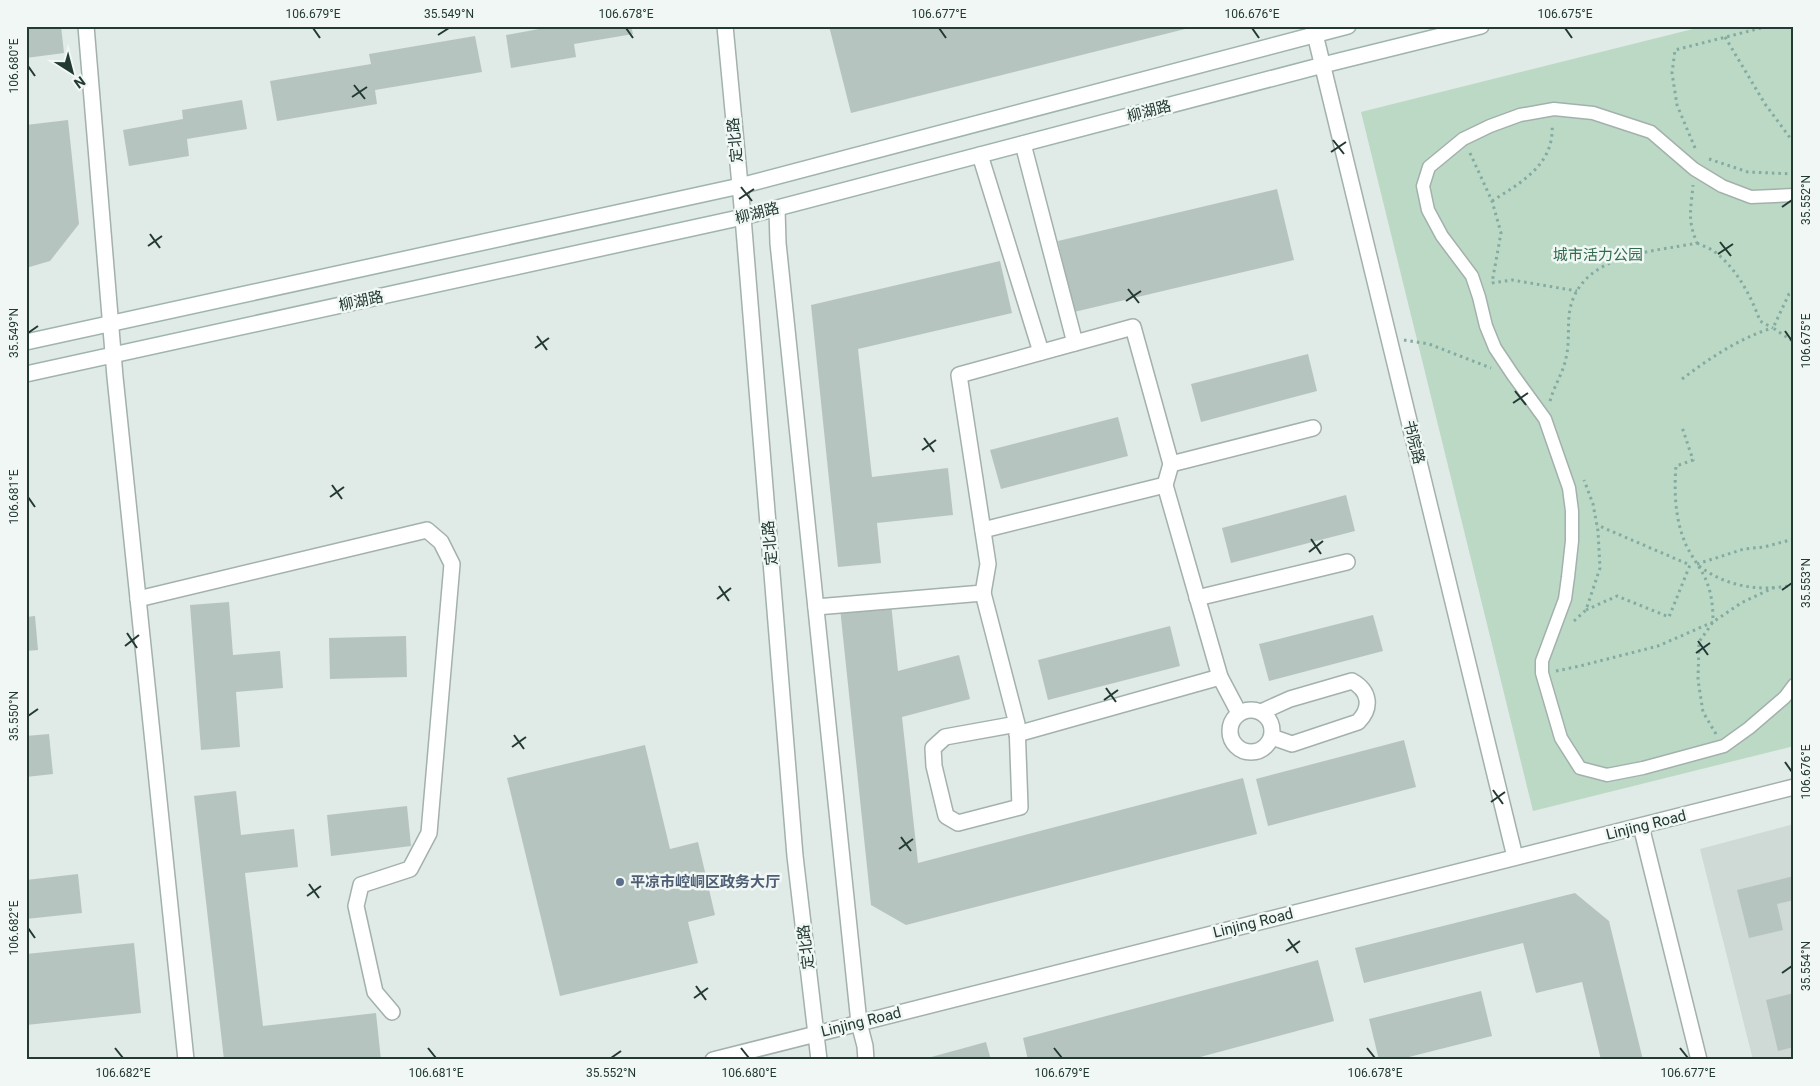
<svg xmlns="http://www.w3.org/2000/svg" width="1820" height="1086" font-family="Roboto,'Noto Sans SC',sans-serif">
<style>
.built{fill:#cfd9d5}
.green{fill:#bbd9c5}
.building{fill:#b6c4bf}
.lines{fill:none;stroke-linecap:round;stroke-linejoin:round}
.pedestrian-casing{stroke:#a3b1ad;stroke-width:15}
.minor-casing{stroke:#a3b1ad;stroke-width:18}
.tertiary-casing{stroke:#a3b1ad;stroke-width:18}
.secondary-casing{stroke:#a0b4af;stroke-width:18}
.path{stroke:#83aba1;stroke-width:3;stroke-dasharray:2.5 4;stroke-linecap:butt}
.pedestrian{stroke:#fff;stroke-width:12}
.minor{stroke:#fff;stroke-width:15}
.tertiary{stroke:#fff;stroke-width:15}
.secondary{stroke:#fff;stroke-width:15}
.ticks{fill:none;stroke:#223934;stroke-width:2}
.service-dot{fill:#5c6f8a;stroke:#f0f7f4;stroke-width:2}
.labels{text-anchor:middle;dominant-baseline:central;stroke-width:5;stroke-linejoin:round;paint-order:stroke}
.street-label{font-size:15px;fill:#223934;stroke:#f0f7f4}
.park-label{font-size:15px;fill:#306c4c;stroke:#f0f7f4}
.service-label{font-size:15px;font-weight:bold;fill:#4e5e75;stroke:#f0f7f4;text-anchor:start}
.neatline{fill:none;stroke:#223934;stroke-width:2}
.ticks-label{font-size:12px;text-anchor:middle;fill:#223934}
</style>
<rect width="100%" height="100%" fill="#e0eae6"/>
<path class="built" d="M1794,824V1060H1753L1700,849Z"/>
<path class="green" d="M1705,26H1794V746L1533,811L1361,112Z"/>
<g class="building">
<path d="M26,26H61L64,53L26,58Z"/>
<path d="M555,26H631L633,34L574,44L576,57L511,68L506,35Z"/>
<path d="M829,26H1193V27L851,113Z"/>
<path d="M475,36L482,72L375,90L377,104L277,121L270,81L371,64L369,54Z"/>
<path d="M242,100L247,129L187,139L189,156L129,166L123,130L183,119L182,110Z"/>
<path d="M68,120L79,224L50,261L26,268V125Z"/>
<path d="M1277,189L1294,260L1074,312L1058,241Z"/>
<path d="M1000,261L1012,313L858,349L872,477L948,468L953,515L877,523L881,563L838,567L811,305Z"/>
<path d="M1308,354L1317,391L1201,422L1191,384Z"/>
<path d="M1118,417L1128,456L1001,489L990,450Z"/>
<path d="M1346,495L1355,531L1231,563L1222,528Z"/>
<path d="M229,602L233,655L280,651L283,688L236,692L240,747L201,750L190,605Z"/>
<path d="M891,603L898,671L959,655L970,699L902,717L918,863L1243,778L1257,834L906,925L871,905L840,608Z"/>
<path d="M1373,615L1383,651L1269,681L1259,644Z"/>
<path d="M35,616L38,650L26,651V617Z"/>
<path d="M1170,626L1180,666L1048,700L1038,660Z"/>
<path d="M406,636L407,677L330,679L329,638Z"/>
<path d="M49,734L53,774L26,777V736Z"/>
<path d="M1404,740L1416,787L1268,826L1256,779Z"/>
<path d="M645,745L670,849L698,842L715,915L688,922L698,963L560,996L507,778Z"/>
<path d="M236,791L241,835L294,829L298,867L245,873L263,1026L376,1013L381,1060H224L194,796Z"/>
<path d="M407,806L411,846L331,856L327,815Z"/>
<path d="M78,874L82,913L26,919V880Z"/>
<path d="M1794,876V900L1777,904L1783,930L1749,938L1737,890Z"/>
<path d="M1575,893L1609,921L1643,1060H1601L1582,982L1536,993L1523,943L1364,983L1355,948Z"/>
<path d="M134,943L141,1013L26,1025V954Z"/>
<path d="M1318,960L1334,1021L1189,1060H1028L1023,1038Z"/>
<path d="M1481,991L1492,1036L1397,1060H1379L1369,1019Z"/>
<path d="M1794,993V1047L1778,1051L1766,1000Z"/>
<path d="M986,1042L991,1060H924V1059Z"/>
</g>
<g class="lines">
<g class="pedestrian-casing">
<path id="pedestrian" d="M1794,195L1751,197L1722,186L1694,169L1651,132L1593,113L1554,109L1520,115L1490,126L1463,139L1429,167L1423,186L1428,210L1442,236L1472,276L1479,297L1486,326L1495,348L1513,375L1545,419L1569,488L1572,511V541L1568,577L1565,599L1542,661V673L1561,738L1580,768L1607,775L1643,768L1724,746L1749,728L1785,697L1794,685"/>
</g>
<g class="minor-casing">
<g id="minor">
<path d="M86,26L115,377L186,1060"/>
<path d="M1023,144L1075,343"/>
<path d="M980,155L1041,352"/>
<path d="M777,209L778,243L859,1023L865,1046L866,1060"/>
<path d="M1171,464L1313,428"/>
<path d="M983,530L1165,485"/>
<path d="M983,593L1017,724L1020,807L958,823L946,816L934,766L933,748L945,737L1017,724"/>
<path d="M1197,598L1347,562"/>
<path d="M138,599L427,530L441,542L452,564L429,833L410,869L361,885L356,906L375,992L392,1012"/>
<path d="M816,607L983,593L988,564L959,375L1133,327L1171,464L1165,485L1220,677L1239,713"/>
<circle cx="1251" cy="731" r="21"/>
<path d="M1261,712L1290,699L1352,681C1370,691 1372,708 1358,722L1292,744L1272,737"/>
<path d="M1017,734L1220,677"/>
<path d="M1641,826L1699,1060"/>
</g>
</g>
<g class="tertiary-casing">
<g id="tertiary">
<path d="M725,26L743,217L795,856L819,1060"/>
<path d="M1313,26L1515,857"/>
<path d="M713,1060L1794,787"/>
</g>
</g>
<g class="secondary-casing">
<g id="secondary">
<path d="M26,342L740,186L1348,26"/>
<path d="M26,374L743,217L1323,65L1481,26"/>
</g>
</g>
<g class="path">
<path d="M1725,37L1765,104L1794,143"/>
<path d="M1695,148L1677,105L1672,73L1675,50L1769,26"/>
<path d="M1470,153L1492,201L1501,233L1492,283"/>
<path d="M1709,159L1748,172L1794,174"/>
<path d="M1492,201C1522,182 1555,164 1552,124"/>
<path d="M1697,243C1703,246 1710,248 1715,252C1737,269 1751,296 1760,321L1773,328"/>
<path d="M1492,283L1512,280L1577,291"/>
<path d="M1794,289L1789,294L1773,328L1794,342"/>
<path d="M1404,340L1429,344L1491,368"/>
<path d="M1682,379C1710,358 1738,339 1772,328"/>
<path d="M1550,401C1554,386 1563,373 1566,358C1570,342 1567,325 1570,309C1582,253 1654,252 1697,243C1687,219 1691,210 1693,185"/>
<path d="M1697,564L1744,549L1764,547L1794,539"/>
<path d="M1699,566C1727,587 1760,592 1794,585"/>
<path d="M1586,610L1617,596L1669,617L1690,565L1597,525"/>
<path d="M1574,621L1586,610L1600,568L1598,531L1593,504L1584,480"/>
<path d="M1556,671L1580,666L1658,646L1713,622C1713,608 1712,594 1706,580C1700,566 1689,554 1684,540C1675,517 1674,490 1676,466L1693,460L1682,427"/>
<path d="M1716,734L1703,712L1698,680L1699,642L1713,622L1741,603L1775,587"/>
</g>
<use href="#pedestrian" class="pedestrian"/>
<use href="#minor" class="minor"/>
<use href="#tertiary" class="tertiary"/>
<use href="#secondary" class="secondary"/>
</g>
<path class="ticks" d="M313,28L320,38M626,28L633,38M939,28L946,38M1252,28L1259,38M1565,28L1572,38M438,35L449,28M28,66L35,76M354,85L365,99M352,97L367,87M1333,140L1344,154M1331,152L1346,142M741,187L752,201M739,199L754,189M1782,207L1792,200M150,234L160,248M1720,242L1731,256M148,246L162,236M1718,254L1733,244M1128,289L1139,303M1126,301L1141,291M1785,331L1792,341M28,333L38,326M537,336L547,350M535,348L549,338M1515,391L1526,405M1513,403L1528,393M924,438L934,452M922,450L936,440M332,485L342,499M28,497L35,507M330,497L344,487M1311,539L1321,554M1309,552L1323,541M719,586L729,601M1782,590L1792,583M717,599L731,588M127,633L137,648M1698,641L1708,655M125,646L139,635M1696,653L1710,643M1106,688L1116,702M1104,700L1118,690M28,716L38,709M514,735L524,749M512,747L526,737M1785,762L1792,772M1493,790L1503,804M1491,802L1505,792M901,837L911,851M899,849L913,839M309,884L319,898M307,896L321,886M28,928L35,938M1288,939L1298,953M1286,951L1300,941M1782,973L1792,966M696,986L706,1000M694,998L708,988M115,1048L123,1058M428,1048L436,1058M741,1048L749,1058M1054,1048L1062,1058M1367,1048L1375,1058M1680,1048L1688,1058M611,1058L621,1051"/>
<circle class="service-dot" cx="620" cy="882" r="5"/>
<g class="labels">
<g class="street-label">
<text transform="translate(1149 111) rotate(-15)">柳湖路</text>
<text transform="translate(735 140) rotate(-95)">定北路</text>
<text transform="translate(757 213) rotate(-14)">柳湖路</text>
<text transform="translate(361 301) rotate(-12)">柳湖路</text>
<text transform="translate(1414 442) rotate(76)">书院路</text>
<text transform="translate(770 543) rotate(-95)">定北路</text>
<text transform="translate(1646 825) rotate(-14)">Linjing Road</text>
<text transform="translate(1253 923) rotate(-14)">Linjing Road</text>
<text transform="translate(806 947) rotate(-97)">定北路</text>
<text transform="translate(861 1022) rotate(-14)">Linjing Road</text>
</g>
<g class="park-label">
<text x="1598" y="255">城市活力公园</text>
</g>
<g class="service-label">
<text x="630" y="882">平凉市崆峒区政务大厅</text>
</g>
</g>
<rect width="1820" height="1086" fill="none" stroke="#f0f7f4" stroke-width="55"/>
<g transform="translate(72 72) rotate(144)" stroke="#f0f7f4" stroke-width="4" paint-order="stroke">
<path d="M0-4L9 19L0 12L-9 19Z" fill="#223934"/>
<text y="-8" font-size="14" font-weight="bold" text-anchor="middle" fill="#223934">N</text>
</g>
<rect x="28" y="28" width="1764" height="1030" class="neatline"/>
<g class="ticks-label">
<text x="313" y="18">106.679°E</text>
<text x="449" y="18">35.549°N</text>
<text x="626" y="18">106.678°E</text>
<text x="939" y="18">106.677°E</text>
<text x="1252" y="18">106.676°E</text>
<text x="1565" y="18">106.675°E</text>
<text transform="translate(14 66) rotate(-90)" y="4">106.680°E</text>
<text transform="translate(1806 200) rotate(-90)" y="4">35.552°N</text>
<text transform="translate(14 333) rotate(-90)" y="4">35.549°N</text>
<text transform="translate(1806 341) rotate(-90)" y="4">106.675°E</text>
<text transform="translate(14 497) rotate(-90)" y="4">106.681°E</text>
<text transform="translate(1806 583) rotate(-90)" y="4">35.553°N</text>
<text transform="translate(14 716) rotate(-90)" y="4">35.550°N</text>
<text transform="translate(1806 772) rotate(-90)" y="4">106.676°E</text>
<text transform="translate(14 928) rotate(-90)" y="4">106.682°E</text>
<text transform="translate(1806 966) rotate(-90)" y="4">35.554°N</text>
<text x="123" y="1077">106.682°E</text>
<text x="436" y="1077">106.681°E</text>
<text x="611" y="1077">35.552°N</text>
<text x="749" y="1077">106.680°E</text>
<text x="1062" y="1077">106.679°E</text>
<text x="1375" y="1077">106.678°E</text>
<text x="1688" y="1077">106.677°E</text>
</g>
</svg>
